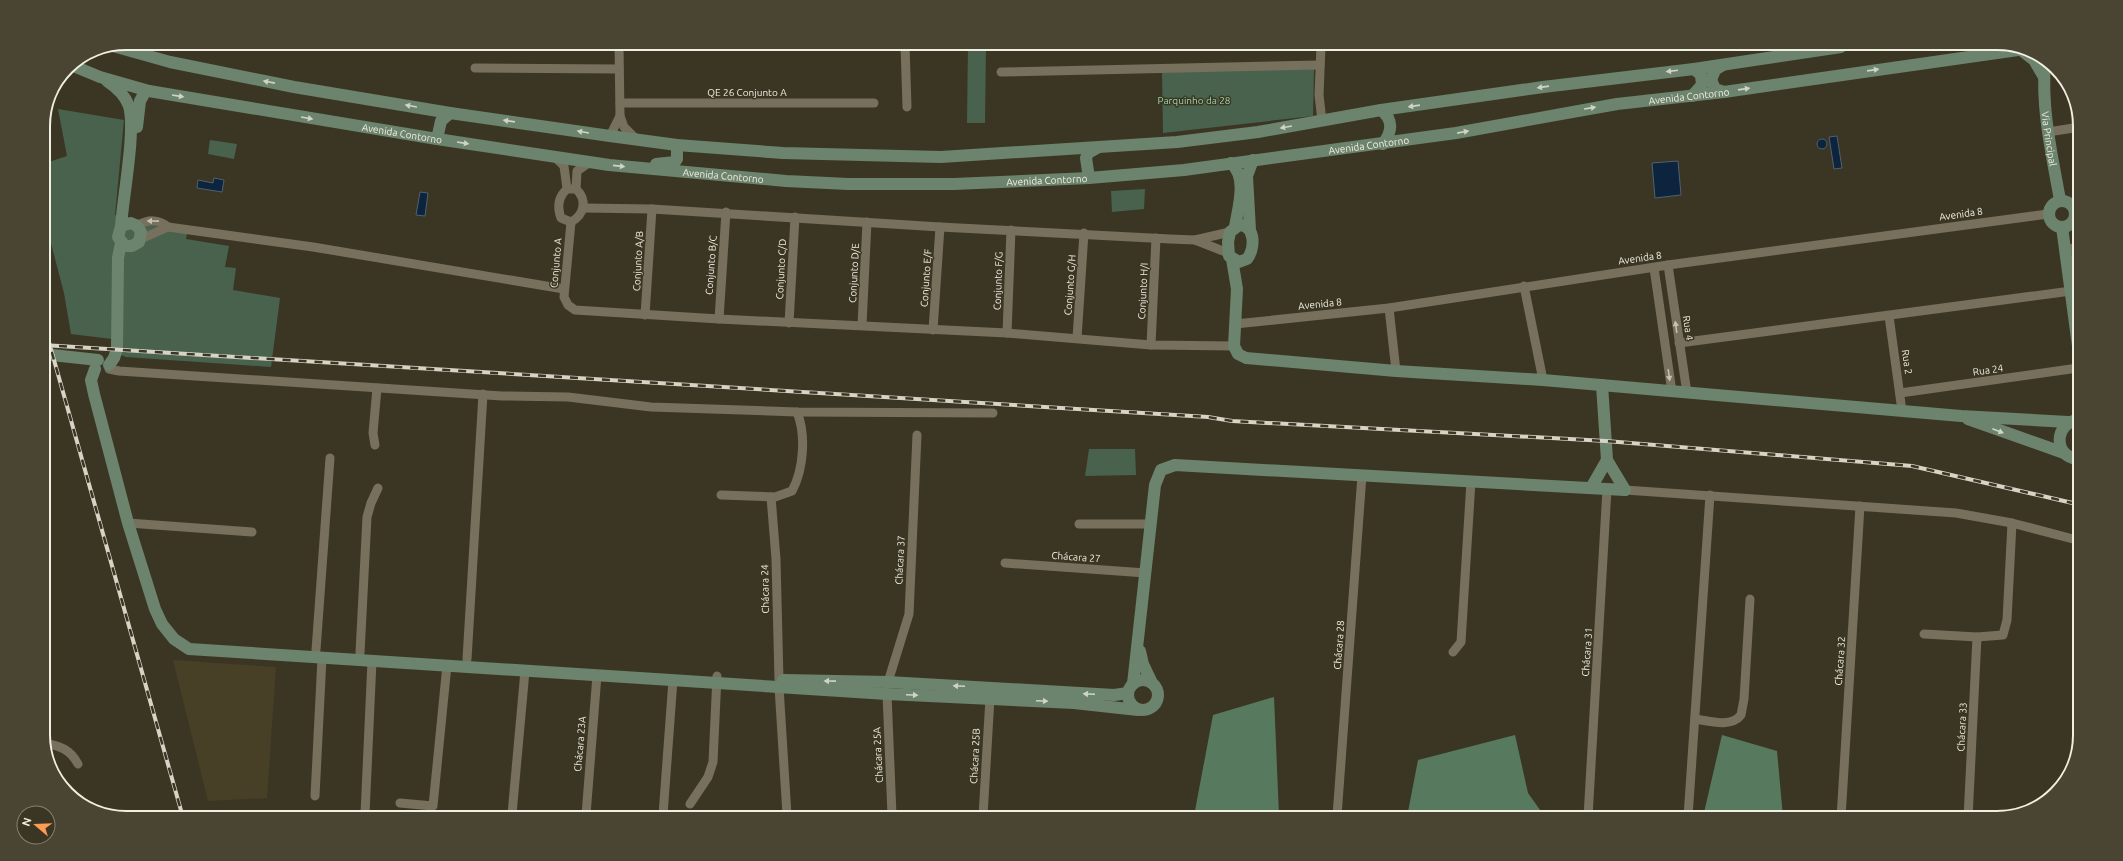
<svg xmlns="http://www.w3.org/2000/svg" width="2123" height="861" font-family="Ubuntu,sans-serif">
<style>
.built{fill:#474026}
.green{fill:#48624e}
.forest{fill:#577a5f}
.water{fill:#0d243e;stroke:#51616f}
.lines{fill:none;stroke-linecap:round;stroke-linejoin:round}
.street{stroke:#76705c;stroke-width:9}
.secondary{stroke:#6c846d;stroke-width:12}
.rail-casing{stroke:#d7d3c7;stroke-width:4}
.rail{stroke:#3b3624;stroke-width:2.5;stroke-dasharray:8;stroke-linecap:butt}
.oneway{fill:#d0d4c5}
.oneway2{fill:#c6c2b3}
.labels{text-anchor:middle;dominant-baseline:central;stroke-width:3;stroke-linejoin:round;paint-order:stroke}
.street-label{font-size:10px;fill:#f1eee2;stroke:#3b3624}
.park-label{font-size:10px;fill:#9cd7aa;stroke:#3b3624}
.rim{fill:none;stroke:#f1eee2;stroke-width:2}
</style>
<rect width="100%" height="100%" fill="#3b3624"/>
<path class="built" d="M173,660L276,667L267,798L208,801Z"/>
<g class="green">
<path d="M968,45H986L985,123H967Z"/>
<path d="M1314,69L1313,116L1163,133L1162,70Z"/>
<path d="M58,109L124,120L115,215L188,228L186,239L229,246L225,267L236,268L233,290L280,298L271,367L126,357L121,355L120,340L71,334L64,293L43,213V164L67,156Z"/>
<path d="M210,140L237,144L234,159L208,154Z"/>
<path d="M1145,189L1144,209L1112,212L1111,191Z"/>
<path d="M1089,449H1135L1136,475L1085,476Z"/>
</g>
<g class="forest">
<path d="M1274,697L1279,816H1194L1213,715Z"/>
<path d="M1515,735L1528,793L1545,817H1407L1418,760Z"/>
<path d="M1722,735L1777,751L1783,817H1703Z"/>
</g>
<g class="water">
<path d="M1837,136L1842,168L1834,169L1829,137Z"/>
<circle cx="1822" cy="144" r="5"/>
<path d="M1678,161L1681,195L1655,198L1652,163Z"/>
<path d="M214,178L224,180L222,192L197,188L198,180L213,183Z"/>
<path d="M420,192L428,193L425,216L416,215Z"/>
</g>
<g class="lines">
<g class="street">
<path d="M905,45L907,107"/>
<path d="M1321,46L1319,95L1322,121"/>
<path d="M475,68L619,69"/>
<path d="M1001,72L1320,65"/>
<path d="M620,103H874"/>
<path d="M620,116L624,127L636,139"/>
<path d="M2048,132L2080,127"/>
<path d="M610,136L620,116L619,44"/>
<path d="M555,157L564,166L567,189C558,197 557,207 561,218L571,222C584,215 588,200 576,189H567"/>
<path d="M576,189L577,171L590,162"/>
<path d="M583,208L652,209L940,227L1170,239L1195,240L1228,253"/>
<path d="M2075,211L2079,210"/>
<path d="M571,222L564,297L568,305L575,310L719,319L1007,333L1151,345L1234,346"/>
<path d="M137,226C148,219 159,219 168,227L313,247L564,289"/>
<path d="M141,239L168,227"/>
<path d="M1195,240L1230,232"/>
<path d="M2066,250L2079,247"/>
<path d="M1668,265L1687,393"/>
<path d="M1654,268L1672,392"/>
<path d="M1524,286L1543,380"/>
<path d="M1389,308L1396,371"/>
<path d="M645,315L652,209"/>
<path d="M1889,316L1902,411"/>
<path d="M719,319L726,212"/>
<path d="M789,323L795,217"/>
<path d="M1235,324L1389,308L1668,265L2048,214"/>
<path d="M862,325L867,222"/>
<path d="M933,330L940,227"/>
<path d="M1007,333L1011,230"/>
<path d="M1077,338L1084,233"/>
<path d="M1679,343L2071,291"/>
<path d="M1151,345L1156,238"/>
<path d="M109,369L119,371L502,396L568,397L651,407L797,412L993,413"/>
<path d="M1900,393L2078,368"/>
<path d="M375,445L373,433L377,388"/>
<path d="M1625,490L1956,513L2012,523L2077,540"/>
<path d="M721,495L775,497L792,491C804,469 806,434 797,412"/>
<path d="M771,497L776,559L779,680"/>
<path d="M128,523L252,532"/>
<path d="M1079,524H1151"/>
<path d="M1005,563L1146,573"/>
<path d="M1924,634L1977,637L2003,635L2007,620L2012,523"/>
<path d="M316,650L330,458"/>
<path d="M1453,652L1461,642L1471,481"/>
<path d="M360,653L367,517L371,503L378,488"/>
<path d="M467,659L483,394"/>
<path d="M888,682L909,614L917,435"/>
<path d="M779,687L787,815"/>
<path d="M887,694L892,815"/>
<path d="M1695,719C1709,721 1731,728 1741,715L1744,699L1750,599"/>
<path d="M44,743C60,746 70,749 78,764"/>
<path d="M315,796L322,658"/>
<path d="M400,803L433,806L447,665"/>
<path d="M690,804L708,777L713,762L717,676"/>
<path d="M365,814L372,661"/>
<path d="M512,814L525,671"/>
<path d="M586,815L597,675"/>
<path d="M663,815L673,680"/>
<path d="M983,816L990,698"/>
<path d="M1337,816L1362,475"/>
<path d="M1588,817L1607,489"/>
<path d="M1688,817L1710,495"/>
<path d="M1841,818L1860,506"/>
<path d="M1968,818L1977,637"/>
</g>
<g class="secondary">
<path d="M113,46L170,62L294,87L450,113L610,136L677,145L783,153L941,157L1177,142L1258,132L1381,110L1543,87L1694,69L1841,47"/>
<path d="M2020,49L2034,60L2044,77"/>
<path id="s1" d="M2045,63C2041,109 2052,155 2060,200"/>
<path id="s2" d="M71,65L100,77L149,91L437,139L609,165L786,181L848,184H954L1089,178L1184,170L1456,133L1617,104L1724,92L2025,49"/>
<path d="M1723,65L1715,70L1711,80L1715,89L1724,92"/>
<path d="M107,81C116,87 125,95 129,106C136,130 123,197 121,226L118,237L125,246H132L139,242L141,232L137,226L131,223L121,226"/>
<path d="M1692,96L1702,85L1701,75L1694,69"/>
<path d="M1381,110C1394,120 1392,132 1383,144"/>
<path d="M137,127L140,101L145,92L149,91"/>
<path d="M437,139L441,121L450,113"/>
<path d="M1231,163C1248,178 1238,207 1235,227"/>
<path d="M656,164L675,162L677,159V145"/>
<path d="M1089,178L1086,158L1088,153L1097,148"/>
<circle cx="2062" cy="214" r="13"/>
<path d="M1239,225C1256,225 1255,249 1247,259L1239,262L1229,256L1228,242L1230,232Z"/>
<path d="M2062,227L2078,346"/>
<path d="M1250,230L1247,176L1253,160"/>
<path d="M1232,259L1237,289L1234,346L1238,354L1246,358L1396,371L1543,380L1961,416L2068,422"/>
<path d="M43,354L98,360"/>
<path d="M109,365L114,358L117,349L118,258L121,243"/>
<path d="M95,369L91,380L94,394L128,523L155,609L162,624L174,639L189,649L887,694L1074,703L1138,710"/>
<path d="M1602,385L1607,460L1625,490"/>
<path d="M1968,419L2064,453"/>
<path d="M2078,459C2053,457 2054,423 2078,420"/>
<path d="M1591,488L1607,460"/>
<path d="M1140,651L1143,664L1152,683"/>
<path d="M783,680L888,682L1114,695L1128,693"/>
<circle cx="1143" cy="695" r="15"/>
<path d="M1133,684L1155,485L1161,470L1175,465L1625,490"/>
</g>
<g class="rail-casing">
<g id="rail">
<path d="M43,321L182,814"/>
<path d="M43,345L1208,417L1232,421L1606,441L1912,466L2077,504"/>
</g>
</g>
<use href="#rail" class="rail"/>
</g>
<defs><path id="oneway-solid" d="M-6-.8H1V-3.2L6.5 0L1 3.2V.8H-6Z"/></defs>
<g class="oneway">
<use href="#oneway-solid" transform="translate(1873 70) rotate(-8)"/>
<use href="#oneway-solid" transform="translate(1672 71) rotate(173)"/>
<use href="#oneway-solid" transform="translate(269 82) rotate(-169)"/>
<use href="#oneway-solid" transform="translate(1543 87) rotate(172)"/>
<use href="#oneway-solid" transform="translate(1744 89) rotate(-8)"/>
<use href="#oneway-solid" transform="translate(178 96) rotate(9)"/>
<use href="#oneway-solid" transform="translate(411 106) rotate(-170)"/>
<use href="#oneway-solid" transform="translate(1414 106) rotate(172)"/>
<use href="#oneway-solid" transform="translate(1590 108) rotate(-9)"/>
<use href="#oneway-solid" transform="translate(307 118) rotate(10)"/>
<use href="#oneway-solid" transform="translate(509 121) rotate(-172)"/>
<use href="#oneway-solid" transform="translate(1286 127) rotate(170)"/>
<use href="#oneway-solid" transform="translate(583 132) rotate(-170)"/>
<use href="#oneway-solid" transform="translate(1463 132) rotate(-11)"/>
<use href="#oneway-solid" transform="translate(463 143) rotate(9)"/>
<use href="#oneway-solid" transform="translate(619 166) rotate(6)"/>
<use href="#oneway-solid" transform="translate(1998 431) rotate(21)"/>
<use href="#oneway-solid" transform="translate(830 681) rotate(-179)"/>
<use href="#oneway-solid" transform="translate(959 686) rotate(-177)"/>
<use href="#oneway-solid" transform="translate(1089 694) rotate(-177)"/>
<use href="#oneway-solid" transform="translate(912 695) rotate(2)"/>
<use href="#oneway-solid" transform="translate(1042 701) rotate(3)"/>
</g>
<g class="oneway2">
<use href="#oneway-solid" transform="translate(153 221) rotate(-179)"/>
<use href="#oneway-solid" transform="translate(1676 327) rotate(-98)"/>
<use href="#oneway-solid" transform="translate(1669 375) rotate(82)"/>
</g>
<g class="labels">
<g class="street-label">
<text x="747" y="92">QE 26 Conjunto A</text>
<text stroke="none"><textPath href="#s2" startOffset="1635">Avenida Contorno</textPath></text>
<text stroke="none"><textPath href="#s2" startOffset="339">Avenida Contorno</textPath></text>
<text stroke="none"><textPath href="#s1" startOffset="76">Via Principal</textPath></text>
<text stroke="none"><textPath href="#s2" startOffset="1311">Avenida Contorno</textPath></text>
<text stroke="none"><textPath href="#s2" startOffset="663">Avenida Contorno</textPath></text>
<text stroke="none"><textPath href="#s2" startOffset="987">Avenida Contorno</textPath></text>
<text transform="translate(1961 214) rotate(-8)">Avenida 8</text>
<text transform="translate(1640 258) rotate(-8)">Avenida 8</text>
<text transform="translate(638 261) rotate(-87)">Conjunto A/B</text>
<text transform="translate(556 263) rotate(-85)">Conjunto A</text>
<text transform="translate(711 265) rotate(-86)">Conjunto B/C</text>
<text transform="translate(781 269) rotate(-87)">Conjunto C/D</text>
<text transform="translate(854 273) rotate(-87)">Conjunto D/E</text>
<text transform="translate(926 278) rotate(-86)">Conjunto E/F</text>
<text transform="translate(998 281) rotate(-88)">Conjunto F/G</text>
<text transform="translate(1070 285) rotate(-86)">Conjunto G/H</text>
<text transform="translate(1143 291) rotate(-87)">Conjunto H/I</text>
<text transform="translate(1320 304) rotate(-6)">Avenida 8</text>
<text transform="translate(1688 328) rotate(82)">Rua 4</text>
<text transform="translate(1907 362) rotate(82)">Rua 2</text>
<text transform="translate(1988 370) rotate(-8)">Rua 24</text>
<text transform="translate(1076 557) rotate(4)">Chácara 27</text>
<text transform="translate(900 560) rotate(-87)">Chácara 37</text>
<text transform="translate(765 589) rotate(-91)">Chácara 24</text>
<text transform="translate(1339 645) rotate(-86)">Chácara 28</text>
<text transform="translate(1587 652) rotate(-86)">Chácara 31</text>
<text transform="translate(1840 661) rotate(-86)">Chácara 32</text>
<text transform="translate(1962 727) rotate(-87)">Chácara 33</text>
<text transform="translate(580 744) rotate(-85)">Chácara 23A</text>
<text transform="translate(878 755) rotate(-93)">Chácara 25A</text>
<text transform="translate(975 756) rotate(-87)">Chácara 25B</text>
</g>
<g class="park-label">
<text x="1194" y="100">Parquinho da 28</text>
</g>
</g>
<path d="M0 0H2123V861H0ZM126 50H1997A76 76 0 0 1 2073 126V735A76 76 0 0 1 1997 811H126A76 76 0 0 1 50 735V126A76 76 0 0 1 126 50Z" fill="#4a4533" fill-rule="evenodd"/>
<path class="rim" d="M126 50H1997A76 76 0 0 1 2073 126V735A76 76 0 0 1 1997 811H126A76 76 0 0 1 50 735V126A76 76 0 0 1 126 50Z"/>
<g transform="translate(36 825) rotate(289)"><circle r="19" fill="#3b3624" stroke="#848070"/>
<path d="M0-3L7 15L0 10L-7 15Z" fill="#fd9c55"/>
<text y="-6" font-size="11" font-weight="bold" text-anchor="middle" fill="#f1eee2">N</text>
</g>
</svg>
